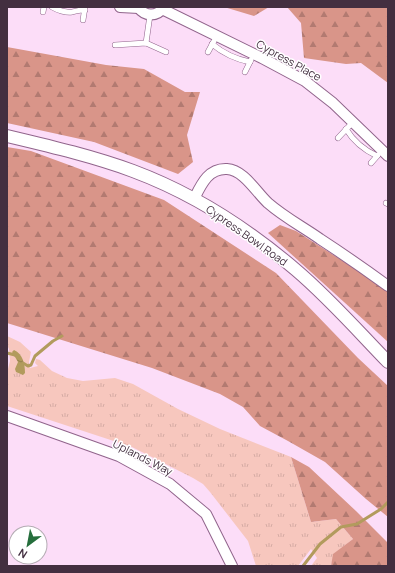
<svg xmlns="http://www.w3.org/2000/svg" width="395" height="573" font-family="Manrope,sans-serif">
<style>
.grass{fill:url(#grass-tufts)}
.forest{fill:url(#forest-firs)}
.water{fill:url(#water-ripples)}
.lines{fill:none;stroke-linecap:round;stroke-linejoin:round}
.stream{stroke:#b29b5d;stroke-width:3}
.service-casing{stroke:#91648c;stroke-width:6}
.minor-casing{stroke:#91648c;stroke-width:12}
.tertiary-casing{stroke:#91648c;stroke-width:14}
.service{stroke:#fff;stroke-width:5}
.minor{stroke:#fff;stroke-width:10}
.tertiary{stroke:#fff;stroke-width:12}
.labels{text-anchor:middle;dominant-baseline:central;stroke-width:3;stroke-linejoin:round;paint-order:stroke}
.street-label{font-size:11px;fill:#432f40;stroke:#fff}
</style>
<defs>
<pattern id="grass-tufts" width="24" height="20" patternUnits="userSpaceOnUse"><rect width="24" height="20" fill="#f7c7be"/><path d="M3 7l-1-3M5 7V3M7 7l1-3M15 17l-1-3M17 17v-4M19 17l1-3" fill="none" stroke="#d5aba4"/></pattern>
<pattern id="forest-firs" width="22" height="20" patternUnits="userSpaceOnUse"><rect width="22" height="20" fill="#d99589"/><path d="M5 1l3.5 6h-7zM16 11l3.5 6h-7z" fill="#b27a71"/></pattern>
<pattern id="water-ripples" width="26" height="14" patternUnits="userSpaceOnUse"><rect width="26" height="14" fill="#b29b5d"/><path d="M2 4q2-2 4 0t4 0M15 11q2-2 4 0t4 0" fill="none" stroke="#927f4e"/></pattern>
</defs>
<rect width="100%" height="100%" fill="#fcddf8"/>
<path class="grass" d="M7,336L20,342L31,352L29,362L30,368L38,366L35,363L36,359L40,360L52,371L67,378L83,381L115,378L133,384L178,409L220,429L291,457L311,522L336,519L353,539L334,554L331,566H311L317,558L311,549L298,566H256L248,541L210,492L203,484L193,478L132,447L7,406V373L10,361L9,349L7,345Z"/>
<g class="forest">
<path d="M224,7H269L254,16Z"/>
<path d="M287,7H388V83L361,63L346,64L304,58L301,23Z"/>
<path d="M7,47L106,65L144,69L185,92H200L187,135L193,162L178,174L94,142L7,123Z"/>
<path d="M7,147L31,151L164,200L276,273L358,358L388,386V517L366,499L325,462L288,441L260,426L243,407L220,394L152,368L7,323Z"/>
<path d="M280,225L296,231L388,290V342L268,233Z"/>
<path d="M291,457L309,467L356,511L388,543V566H331L333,554L353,539L336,519L311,522Z"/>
</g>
<path class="water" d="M14,350C23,354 25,364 25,373L23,375L16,372L15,369L18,362L12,352Z"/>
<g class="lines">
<g class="stream">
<path d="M7,353L15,355"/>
<path d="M23,363L28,366L31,365L35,356L53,341L62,336"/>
<path d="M303,566L320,544L341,527L357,524L381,509L388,502"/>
</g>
<g class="service-casing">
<g id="service">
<path d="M52,7C57,10 66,13 72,12C77,11 78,10 85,10"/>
<path d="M43,12L44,7"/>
<path d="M83,20L85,7"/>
<path d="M146,43L150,15"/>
<path d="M212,44C224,54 235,59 250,62"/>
<path d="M115,45L146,43L166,52"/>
<path d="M208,52L214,41"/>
<path d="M245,72L251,60"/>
<path d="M346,129C354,142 364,150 377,156"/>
<path d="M338,138L353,122"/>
<path d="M371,163L378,155"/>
<path d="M386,203L388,204"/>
</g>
</g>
<g class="minor-casing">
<g id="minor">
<path d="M120,7L139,8"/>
<path d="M138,7C145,17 157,17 164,7"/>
<path d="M162,9L262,58L305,81L333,103L388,156"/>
<path d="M194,199C201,185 208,168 227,169C244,170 256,192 268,203C284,217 303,227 320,239C343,254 366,270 388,286"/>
<path d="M7,416L119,456L170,484L206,514L232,566"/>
</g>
</g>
<g class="tertiary-casing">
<path id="tertiary" d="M7,136C49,146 92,156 133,171C192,193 248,229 296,270C329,298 358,331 388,362"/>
</g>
<use href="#service" class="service"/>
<use href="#minor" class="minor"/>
<use href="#tertiary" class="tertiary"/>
</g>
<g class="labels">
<g class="street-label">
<text transform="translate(289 60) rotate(29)">Cypress Place</text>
<text transform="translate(247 235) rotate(35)">Cypress Bowl Road</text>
<text transform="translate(143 457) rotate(27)">Uplands Way</text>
</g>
</g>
<rect width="395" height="573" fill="none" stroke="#432f40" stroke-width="16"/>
<g transform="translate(28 545) rotate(212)"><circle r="19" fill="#ffffff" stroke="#b4acb3"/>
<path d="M0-3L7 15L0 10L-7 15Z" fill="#256e3c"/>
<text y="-6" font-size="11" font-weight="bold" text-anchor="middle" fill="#432f40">N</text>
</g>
</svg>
